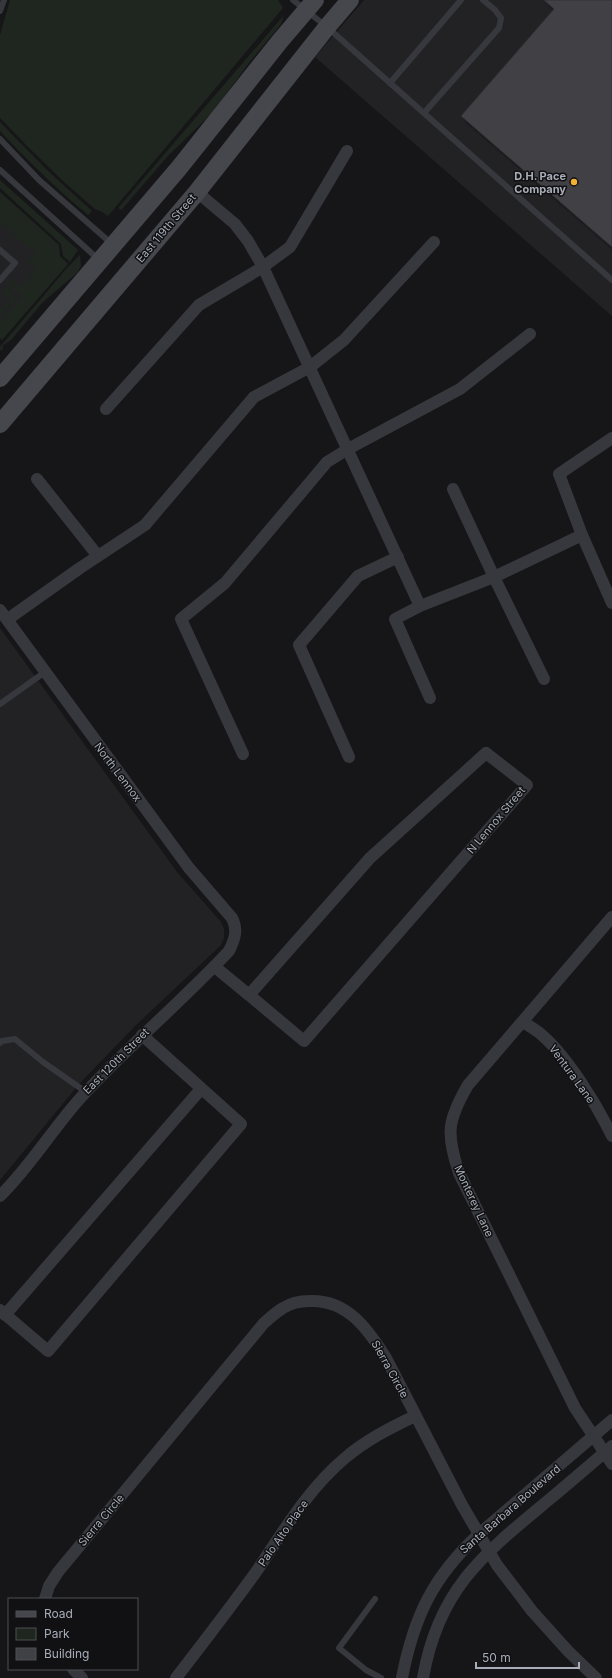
<svg xmlns="http://www.w3.org/2000/svg" width="612" height="1678" font-family="Inter,sans-serif">
<style>
.built{fill:#222225}
.green{fill:#1e261f}
.building{fill:#404145;stroke:#303034;filter:url(#shadow)}
.lines{fill:none;stroke-linecap:round;stroke-linejoin:round}
.service{stroke:#37383d;stroke-width:6}
.minor{stroke:#37383d;stroke-width:12}
.secondary{stroke:#45474d;stroke-width:18}
.poi-dot{fill:#f2b134;stroke:#111113;stroke-width:1.5}
.labels{text-anchor:middle;dominant-baseline:central;stroke-width:3;stroke-linejoin:round;paint-order:stroke}
.poi-label{font-size:11px;font-weight:bold;fill:#a8adb8;stroke:#111113;text-anchor:end}
.street-label{font-size:11px;fill:#a8adb8;stroke:#111113}
</style>
<defs>
<filter id="shadow"><feDropShadow dx="3.5" dy="3.5" stdDeviation="1" flood-color="#0009"/></filter>
</defs>
<rect width="100%" height="100%" fill="#161618"/>
<g class="built">
<path d="M364,0H612V316L315,57Z"/>
<path d="M0,219L54,267L0,330Z"/>
<path d="M0,628L177,872L221,922L224,929V938L221,945L136,1025L79,1084L0,1180Z"/>
</g>
<g class="green">
<path d="M10,0H278L283,8L108,216L102,212L95,209L65,183L27,146L0,118V35Z"/>
<path d="M284,15L281,24L248,64L213,112L167,157L124,207L121,210L118,208Z"/>
<path d="M0,122L46,169L92,211L88,215C57,189 28,161 0,131Z"/>
<path d="M0,180L78,250L70,262L63,256L61,244L0,188Z"/>
<path d="M0,192L59,245L60,256L68,264L2,340L0,338V321L22,296L8,283L12,279L21,287L36,270L27,262L31,258L34,259L37,255L0,223Z"/>
<path d="M80,255L81,266L77,273L43,302L11,340L2,346L3,347L2,351L0,349V347L67,268Z"/>
<path d="M5,287L17,297L0,316V311L10,299L2,292Z"/>
</g>
<path class="building" d="M544,0H612V247L461,116L554,9Z"/>
<g class="lines">
<g class="service">
<path d="M293,0L327,27L390,83L461,0"/>
<path d="M0,11L4,0"/>
<path d="M390,83L612,280"/>
<path d="M424,113L499,28L501,18L495,10L483,0"/>
<path d="M0,139L39,180L112,244"/>
<path d="M0,170L98,259"/>
<path d="M0,250L15,263L0,280"/>
<path d="M0,704L45,672"/>
<path d="M0,1043L2,1041L15,1039L43,1062L86,1092"/>
<path d="M375,1599L339,1648L366,1670L381,1678"/>
</g>
<g class="minor">
<path d="M197,192L235,224L248,241L263,267L420,606L494,577L582,535"/>
<path d="M106,409L199,305L263,267L290,247L347,151"/>
<path d="M612,438L559,474L582,535L612,603"/>
<path d="M37,479L98,556"/>
<path d="M453,489L494,577L544,679"/>
<path d="M420,606L395,619L430,698"/>
<path d="M0,610L189,868L232,918C238,930 235,939 229,951C183,1000 131,1044 85,1093C54,1126 32,1165 0,1196"/>
<path d="M8,619L80,568L145,525L254,397L310,367L344,340L434,242"/>
<path d="M243,754L181,619L225,583L327,462L348,449L460,389L530,334"/>
<path d="M349,757L299,645L358,576L398,557"/>
<path d="M612,917L468,1085C447,1121 446,1134 459,1173L575,1408L612,1464"/>
<path d="M215,967L249,995L370,858L486,753L527,785L304,1041L249,995"/>
<path d="M523,1022C529,1026 537,1030 543,1036C568,1058 597,1105 612,1136"/>
<path d="M0,1310L48,1351L241,1124L142,1035"/>
<path d="M5,1315L201,1089"/>
<path d="M45,1599L49,1586L58,1572L264,1323C270,1318 276,1312 283,1308C291,1303 300,1301 309,1301C347,1299 368,1329 386,1358L462,1505L497,1565L532,1611L568,1651L596,1678"/>
<path d="M73,1669L82,1678"/>
<path d="M176,1678C203,1643 230,1608 256,1572C283,1532 308,1489 345,1458C366,1440 390,1428 415,1416"/>
<path d="M402,1678C414,1616 433,1577 479,1534L612,1420"/>
<path d="M423,1678C438,1591 481,1556 545,1503C568,1484 590,1465 612,1446"/>
</g>
<g class="secondary">
<path d="M0,378L179,168L280,41L315,0"/>
<path d="M0,424L197,192L327,27L350,0"/>
</g>
</g>
<circle class="poi-dot" cx="574" cy="182" r="4"/>
<g class="labels">
<g class="poi-label">
<text x="566" y="176">D.H. Pace<tspan x="566" dy="13">Company</tspan></text>
</g>
<g class="street-label">
<text transform="translate(166 228) rotate(-50)">East 119th Street</text>
<text transform="translate(118 772) rotate(53)">North Lennox</text>
<text transform="translate(496 820) rotate(-50)">N Lennox Street</text>
<text transform="translate(116 1061) rotate(-45)">East 120th Street</text>
<text transform="translate(572 1074) rotate(54)">Ventura Lane</text>
<text transform="translate(474 1201) rotate(65)">Monterey Lane</text>
<text transform="translate(390 1369) rotate(61)">Sierra Circle</text>
<text transform="translate(510 1509) rotate(-41)">Santa Barbara Boulevard</text>
<text transform="translate(101 1520) rotate(-50)">Sierra Circle</text>
<text transform="translate(283 1533) rotate(-55)">Palo Alto Place</text>
</g>
</g>
<rect x="8" y="1598" width="130" height="72" fill="#111113" stroke="#4d4f55"/>
<rect x="16" y="1611" width="20" height="6" fill="#45474d" stroke="#4d4f55"/>
<text x="44" y="1618" font-size="12" fill="#a8adb8">Road</text>
<rect x="16" y="1628" width="20" height="12" fill="#1e261f" stroke="#4d4f55"/>
<text x="44" y="1638" font-size="12" fill="#a8adb8">Park</text>
<rect x="16" y="1648" width="20" height="12" fill="#404145" stroke="#4d4f55"/>
<text x="44" y="1658" font-size="12" fill="#a8adb8">Building</text>
<path d="M476 1662v6h103v-6" fill="none" stroke="#a8adb8" stroke-width="2"/>
<text x="482" y="1662" font-size="12" fill="#a8adb8" stroke="#111113" stroke-width="3" paint-order="stroke">50 m</text>
</svg>
